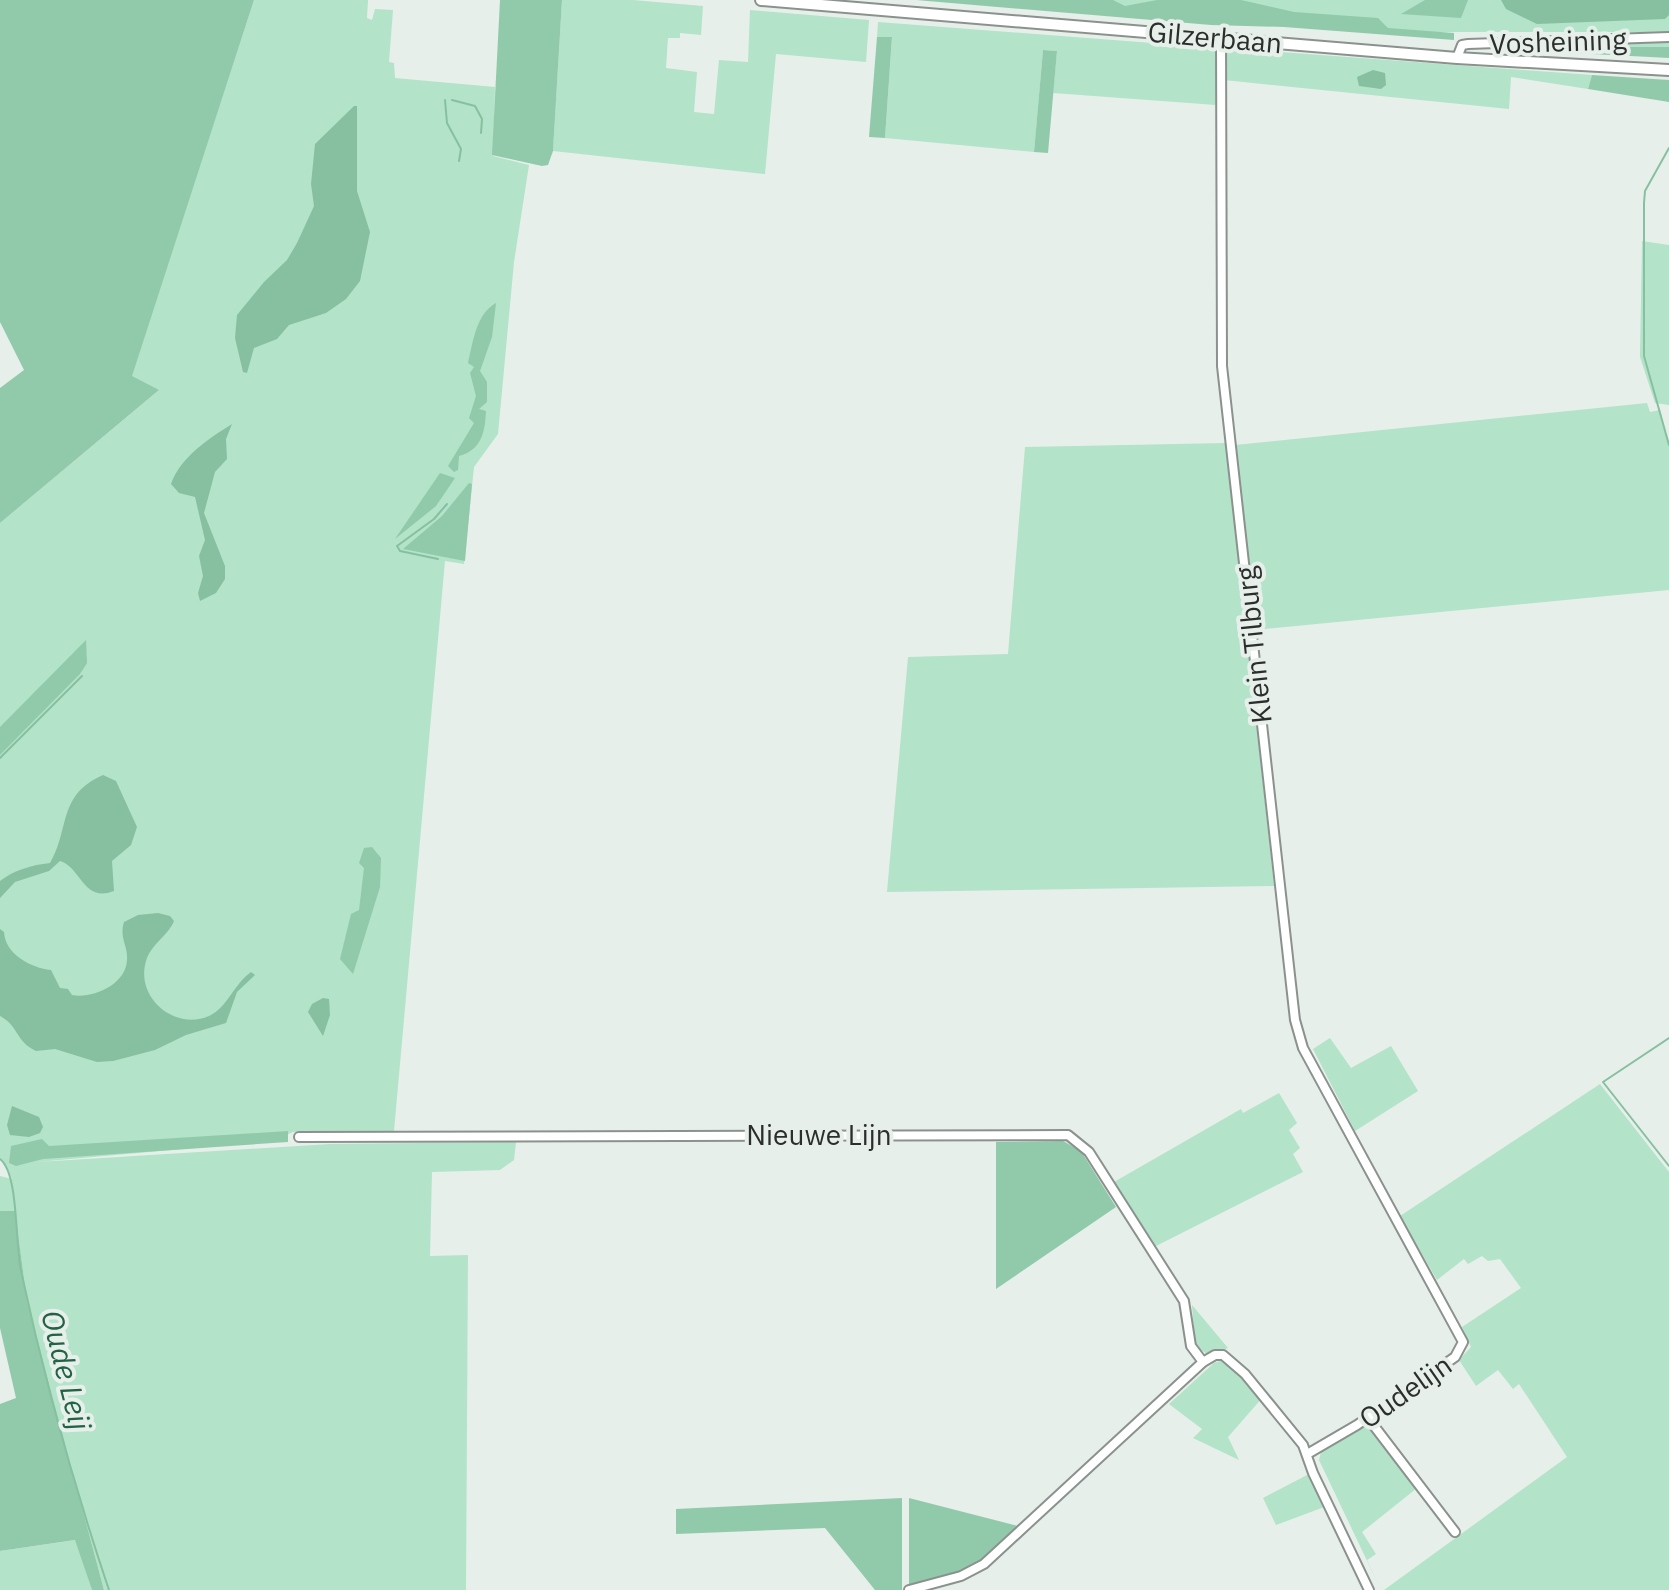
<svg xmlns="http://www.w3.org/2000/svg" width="1669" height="1590" font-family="'IBM Plex Sans',sans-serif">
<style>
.green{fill:#b3e3c8}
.forest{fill:#91caaa}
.water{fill:#87c0a0}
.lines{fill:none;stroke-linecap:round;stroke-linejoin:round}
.stream{stroke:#87c0a0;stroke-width:2}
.minor-casing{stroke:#8b928e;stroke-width:12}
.tertiary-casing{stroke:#8b928e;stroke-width:14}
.minor{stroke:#fff;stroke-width:8}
.tertiary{stroke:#fff;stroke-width:10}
.labels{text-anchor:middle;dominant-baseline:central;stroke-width:8;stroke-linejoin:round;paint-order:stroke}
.street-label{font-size:28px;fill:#2b2e2c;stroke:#e7efea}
.water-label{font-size:30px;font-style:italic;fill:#216344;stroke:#e7efea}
</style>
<rect width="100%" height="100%" fill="#e7efea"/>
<g class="green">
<path d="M254,0H368L367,18L372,20L375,9L393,10L389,62L394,63L395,78L495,87L493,156L529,165L514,262L498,434L474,467L464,564L445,561L394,1131L293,1132L274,1141L37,1162L330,1144L516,1142L514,1160L500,1170L432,1172L430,1256L468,1255L466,1590H104L27,1301L15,1212L0,1211V1176L12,1179L0,1158V523L158,391L131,376Z"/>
<path d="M562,0H633L703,6L701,35L680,33V38H668L666,68L697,72L694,112L714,114L719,60L748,62L750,10L869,20L866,62L776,54L765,174L553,151Z"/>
<path d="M976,0H1669V32H1380Z"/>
<path d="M878,22L1217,48L1216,105L1053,93L1057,51L1043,50L1034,152L885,138L892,38L877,37Z"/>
<path d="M1669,40V47L1476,48L1478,46Z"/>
<path d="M1225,48L1592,75L1588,89L1511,77L1509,109L1224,80Z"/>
<path d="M1642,241L1669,245V405L1655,403L1640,357Z"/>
<path d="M1647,403L1650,412L1660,410L1669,445V590L1255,630L1235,445Z"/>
<path d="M1226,443L1274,886L887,892L908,657L1008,654L1025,447Z"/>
<path d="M1330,1038L1351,1068L1391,1046L1418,1091L1355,1131L1313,1049Z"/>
<path d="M1600,1084L1669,1172V1590H1384L1567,1457L1519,1384L1513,1389L1498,1370L1476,1386L1459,1360L1471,1347L1462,1327L1521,1288L1500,1259L1488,1261L1482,1256L1468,1264L1464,1259L1437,1280L1400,1216Z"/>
<path d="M1279,1093L1297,1123L1289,1130L1300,1148L1293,1154L1303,1172L1156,1246L1114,1182L1241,1109L1243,1113Z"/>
<path d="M1192,1305L1228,1348L1209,1355L1195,1346Z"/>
<path d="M1223,1360L1263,1397L1228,1437L1239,1460L1193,1438L1202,1429L1169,1404L1214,1363Z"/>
<path d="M1367,1424L1417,1488L1362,1532L1376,1554L1367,1560L1381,1590L1319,1460L1321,1452Z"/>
<path d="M1311,1473L1327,1506L1276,1525L1263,1498Z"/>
<path d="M76,1540L92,1590H0V1551Z"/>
</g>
<g class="forest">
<path d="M0,0H254L132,376L159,390L0,523V388L24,370L0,322Z"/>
<path d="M500,0H562L553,151L548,165L542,166L492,155Z"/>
<path d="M916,0H1113L1125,6L1157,0H1241L1294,12L1378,18L1388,28L1454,33V40L1284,27L1211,25Z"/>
<path d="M1425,0H1468L1461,18L1401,14Z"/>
<path d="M877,37H892L885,138L869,137Z"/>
<path d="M1669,47V58L1476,48L1487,47Z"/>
<path d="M1043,50L1057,51L1048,153L1034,152Z"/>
<path d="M1592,75L1669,80V102L1588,89Z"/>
<path d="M496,303L492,337L480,371L487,382V402L479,409L486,411C485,431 482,450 459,456L458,470L454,472L448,466L474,423L469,418L476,396L470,373L474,367L468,363C473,342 476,314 496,303Z"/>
<path d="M440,473L455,478L436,506L395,539Z"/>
<path d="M469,483L472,484L465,561L403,549L442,516Z"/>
<path d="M86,640L87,663L80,674L0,755V727Z"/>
<path d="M372,847L381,858L380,887L353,974L340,959L351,914L359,910L364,868L359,863L364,848Z"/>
<path d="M288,1131V1142L43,1159L16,1166L9,1163L11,1146L42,1139L49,1146Z"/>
<path d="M1063,1141L1081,1151L1116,1207L996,1289V1142Z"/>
<path d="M0,1211H15L27,1301L104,1590H92L75,1540L0,1551V1404L16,1398L0,1328Z"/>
<path d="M902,1498V1590H875L825,1528L676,1534V1509Z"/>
<path d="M909,1498L1022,1527L971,1569L909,1587Z"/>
</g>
<g class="water">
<path d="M1501,0H1669V15L1665,19L1537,24L1506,9Z"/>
<path d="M1373,70L1385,73L1386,85L1381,89L1359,86L1357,77Z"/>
<path d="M354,106H357V191L370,232L360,281L346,299L326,313L289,325L277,339L254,348L247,373L243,372L235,338L237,315L264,282L287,260L297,243L314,206L311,184L315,144Z"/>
<path d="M232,424L226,439L227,459L215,472L204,513L225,566V579L216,593L200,601L198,593L203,576L199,556L205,540L195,497L179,493L171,484C181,456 210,438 232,424Z"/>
<path d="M103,775L116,781L137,827L131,845L112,861L114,891C83,903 82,868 60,861L49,871L15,882L0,898V881C14,870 32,865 50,863C70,830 57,795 103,775Z"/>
<path d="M158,913L170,916L174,921C168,936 151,944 146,961C135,998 175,1031 209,1016C227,1008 234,984 251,972L255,975L237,992L226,1023L186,1035L155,1050L113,1061L97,1062L55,1049L36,1051C15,1041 19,1026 0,1016V929L4,932C5,954 31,968 51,970L60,988L68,989L72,995C92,999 126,985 127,960C128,945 119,938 124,922L138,915Z"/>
<path d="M323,998L329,999L330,1015L323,1036L308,1012L312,1004Z"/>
<path d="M12,1106L39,1117L43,1127L40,1133L29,1137L10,1135L7,1125Z"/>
</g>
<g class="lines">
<g class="stream">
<path d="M445,100L447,123L461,149L459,161"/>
<path d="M452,100L475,106L482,119L481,133"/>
<path d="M1669,148L1645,191L1644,203V356L1669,445"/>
<path d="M438,559L400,551L397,546L434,519L447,504"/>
<path d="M0,758L82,676"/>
<path d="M1669,1038L1603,1082L1669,1166"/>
<path d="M0,1159C19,1173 15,1246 21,1271C44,1378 74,1486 109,1590"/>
</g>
<g class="minor-casing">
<g id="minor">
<path d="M1221,38L1222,366L1295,1020L1303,1048L1463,1342L1455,1357L1357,1425L1309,1453"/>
<path d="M1457,58L1462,45L1468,44L1669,37"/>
<path d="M299,1137L1068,1135L1089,1152L1184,1301L1191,1346L1203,1362"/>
<path d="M1368,1418L1455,1532"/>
<path d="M909,1590L961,1576L984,1564L1203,1362L1215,1355H1223L1245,1374L1303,1445L1313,1473L1369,1590"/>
</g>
</g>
<g class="tertiary-casing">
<path id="tertiary" d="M761,0L1457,58L1669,70"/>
</g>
<use href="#minor" class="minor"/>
<use href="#tertiary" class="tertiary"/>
</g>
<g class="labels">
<g class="street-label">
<text transform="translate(1215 37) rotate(5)">Gilzerbaan</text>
<text transform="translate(1558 41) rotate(-2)">Vosheining</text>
<text transform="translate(1253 645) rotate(-96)">Klein Tilburg</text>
<text x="819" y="1134">Nieuwe Lijn</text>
<text transform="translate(1405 1391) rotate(-35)">Oudelijn</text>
</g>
<g class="water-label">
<text transform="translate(67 1370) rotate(76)">Oude Leij</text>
</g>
</g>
</svg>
